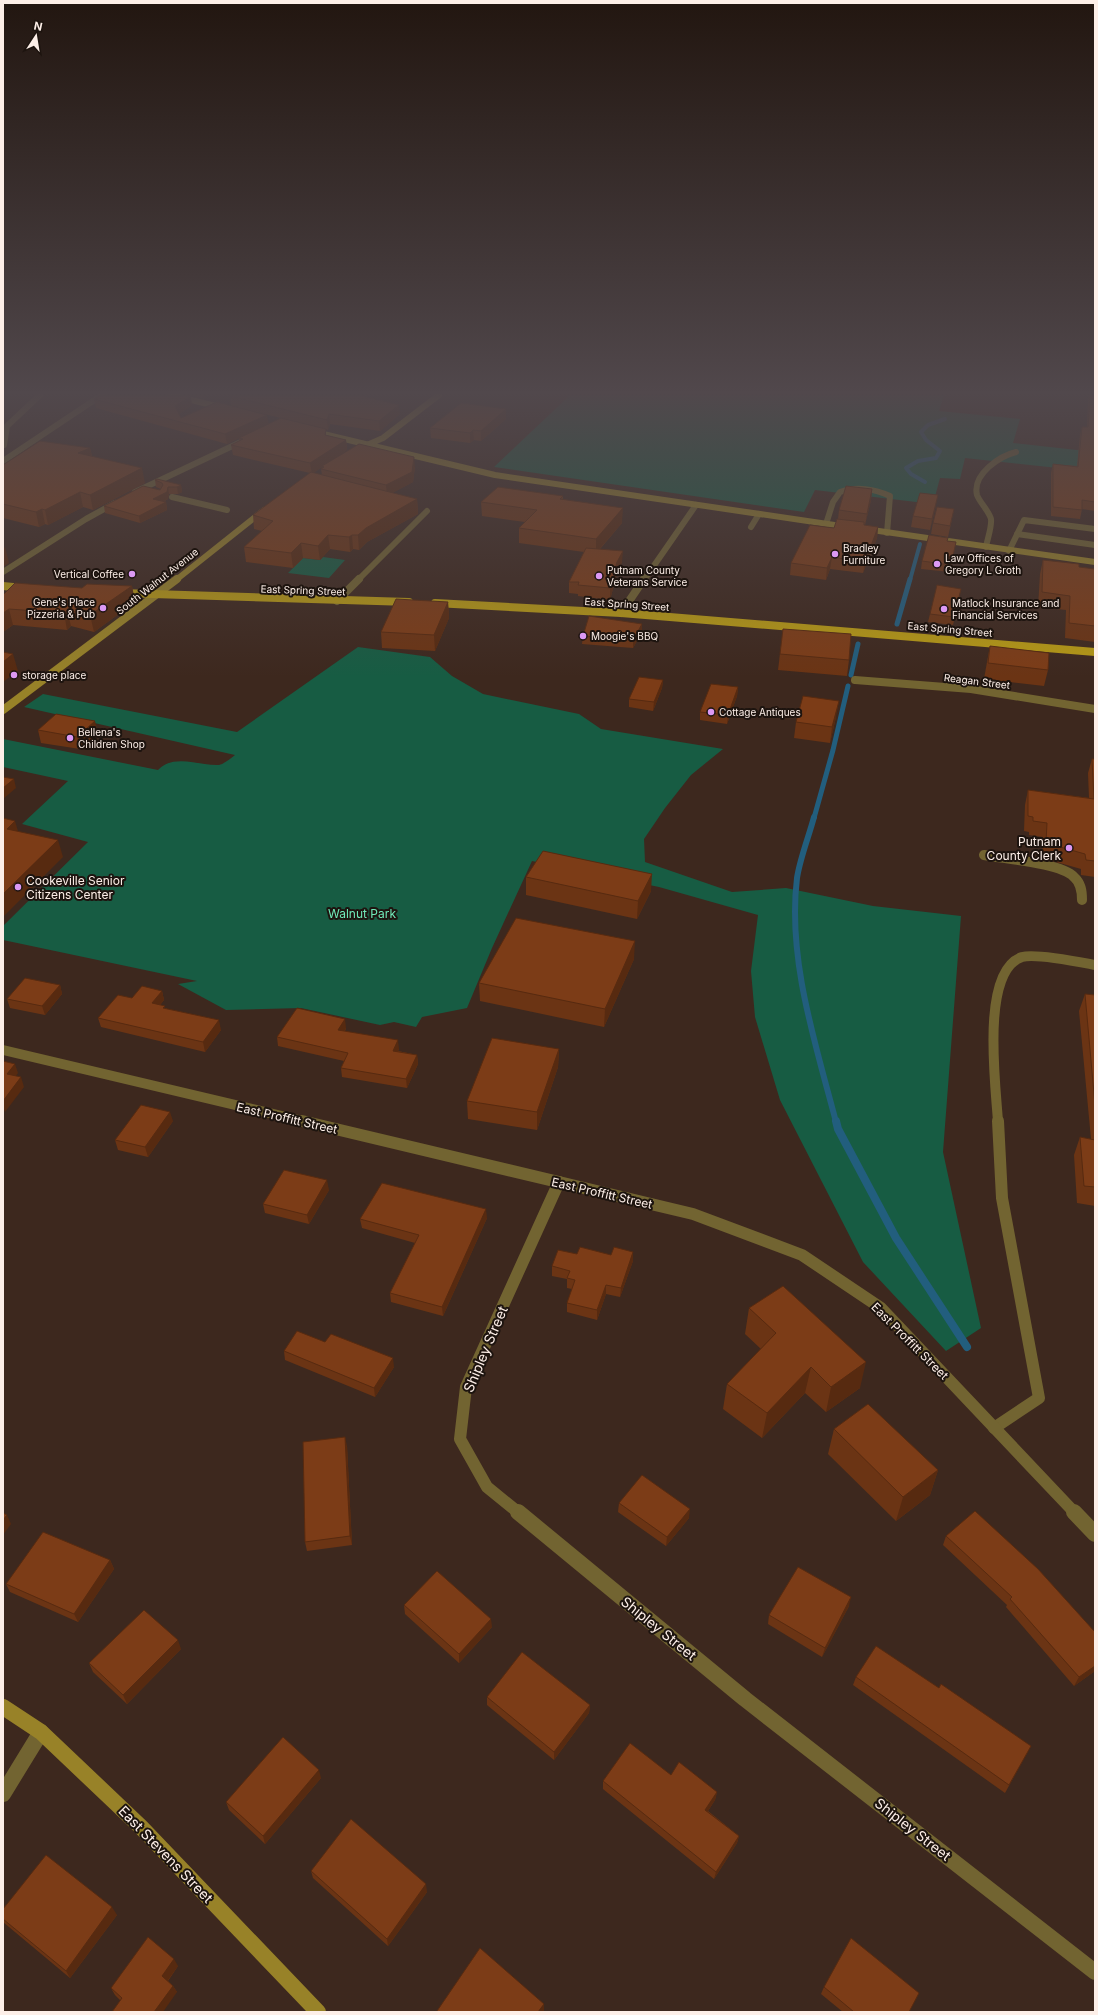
<svg xmlns="http://www.w3.org/2000/svg" width="1098" height="2015" font-family="Inter,sans-serif">
<style>
.green{fill:#175c43}
.lines{fill:none;stroke-linecap:round;stroke-linejoin:round}
.stream-far3{stroke:#225e7e;stroke-width:4}
.stream-far2{stroke:#225e7e;stroke-width:5}
.stream-far1{stroke:#225e7e;stroke-width:6}
.stream{stroke:#225e7e;stroke-width:8}
.lane-far3{stroke:#726431;stroke-width:6}
.lane-far2{stroke:#726431;stroke-width:8}
.lane-far1{stroke:#726431;stroke-width:10}
.lane{stroke:#726431;stroke-width:12}
.street-far4{stroke:#726431;stroke-width:6}
.street-far3{stroke:#726431;stroke-width:8}
.street-far2{stroke:#726431;stroke-width:10}
.street-far1{stroke:#726431;stroke-width:12}
.street{stroke:#726431;stroke-width:16}
.secondary-far2{stroke:#988228;stroke-width:6}
.secondary-far1{stroke:#988228;stroke-width:8}
.secondary{stroke:#988228;stroke-width:16}
.primary{stroke:#b69915;stroke-width:8}
.wall{fill:#6b3414;fill-rule:evenodd}
.shaded-wall{fill:#572a10}
.building{fill:#7c3c17;stroke:#572a10}
.poi-dot{fill:#dc99f4;stroke:#1d140f;stroke-width:1.5}
.labels{text-anchor:middle;dominant-baseline:central;stroke-width:4;stroke-linejoin:round;paint-order:stroke}
.far-poi-label{font-size:10px;fill:#fdefe8;stroke:#1d140f;text-anchor:start}
.far-street-label{font-size:10px;fill:#fdefe8;stroke:#1d140f}
.poi-label{font-size:12px;fill:#fdefe8;stroke:#1d140f;text-anchor:end}
.park-label{font-size:12px;fill:#70eab9;stroke:#1d140f}
.street-label{font-size:12px;fill:#fdefe8;stroke:#1d140f}
.near-street-label{font-size:14px;fill:#fdefe8;stroke:#1d140f}
</style>
<rect width="100%" height="100%" fill="#3d281e"/>
<g class="green">
<path d="M566,395H944L939,411L1020,419L1013,443L1095,452V472L965,458L960,479L940,478L933,504L815,490L804,512L494,467L568,397Z"/>
<path d="M323,557L345,560L329,578L288,573L303,558L320,560Z"/>
<path d="M358,647L430,657L452,676L483,694L579,714L601,729L723,749L691,775L665,808L644,839L645,862L732,892L786,888L873,906L961,916L943,1152L981,1328L946,1351L863,1262L780,1100L755,1017L751,971L758,915L659,887L532,861L492,948L467,1008L422,1017L416,1027L394,1022L380,1025L301,1008L226,1010L178,984L197,981L3,940V926L88,842L22,824L68,781L3,767V739L158,770C174,753 200,766 219,765C224,764 231,758 235,755L24,707L43,694L237,732Z"/>
</g>
<g class="lines">
<g class="stream-far3">
<path d="M925,482L911,474L906,468L918,461L936,458L940,451L926,440L921,432L928,425L945,419"/>
<path d="M910,580L920,544"/>
</g>
<g class="stream-far2">
<path d="M897,624L910,579"/>
<path d="M851,675L858,644"/>
<path d="M814,818L833,750L848,686"/>
</g>
<path class="stream-far1" d="M814,817C809,836 800,858 797,878C787,959 816,1045 836,1122"/>
<path class="stream" d="M836,1121L838,1129L896,1238L967,1347"/>
<g class="lane-far3">
<path d="M4,445L7,426L40,395"/>
<path d="M172,497L227,510"/>
<path d="M826,524L833,502L840,492C856,486 875,489 890,496L887,533"/>
<path d="M751,527L759,514"/>
<path d="M1017,534L1095,545"/>
<path d="M986,547C987,540 992,527 991,519C989,511 980,503 977,495C972,474 1000,456 1016,452"/>
<path d="M1009,551L1024,520L1095,529"/>
<path d="M358,580L427,511"/>
</g>
<path class="lane-far2" d="M337,601L359,579"/>
<g class="lane-far1">
<path d="M984,855C1005,859 1061,863 1074,877C1081,883 1082,891 1082,900"/>
<path d="M998,1122C996,1087 980,971 1022,957C1036,953 1079,962 1095,965"/>
</g>
<path class="lane" d="M994,1428L1039,1398L1002,1198L998,1121"/>
<g class="street-far4">
<path d="M3,461L102,395"/>
<path d="M135,492L243,441"/>
<path d="M3,572L86,519L115,503"/>
<path d="M644,580L696,505"/>
</g>
<g class="street-far3">
<path d="M621,613L644,579"/>
<path d="M855,680L971,689L1095,709"/>
</g>
<path class="street-far2" d="M3,1050L307,1122"/>
<g class="street-far1">
<path d="M302,1121L693,1214L802,1255L881,1308L1075,1513"/>
<path d="M519,1513L487,1487L460,1439L466,1387L559,1182"/>
</g>
<g class="street">
<path d="M518,1512L745,1699L1095,1972"/>
<path d="M1074,1512L1095,1534"/>
<path d="M3,1794L41,1732"/>
</g>
<g class="secondary-far2">
<path d="M171,395L224,408"/>
<path d="M315,432L495,475L848,527"/>
<path d="M367,445L383,438L439,395"/>
<path d="M865,529L1095,562"/>
<path d="M176,580L264,510"/>
</g>
<path class="secondary-far1" d="M3,710L177,579"/>
<path class="secondary" d="M3,1707L41,1732L141,1827L318,2012"/>
<g class="primary">
<path d="M3,586L23,588"/>
<path d="M121,593L409,602"/>
<path d="M435,603L621,613L1095,652"/>
</g>
</g>
<g class="wall">
<path d="M189,395H207L202,398Z"/>
<path d="M1089,395H1095V511L1082,509L1080,519L1051,516V473L1053,464L1077,466L1080,435L1082,427H1087L1088,399Z"/>
<path d="M230,396L400,414L380,431L330,424L328,430L326,429V435L346,440L347,450L330,462L415,467L413,482L392,493L417,499L418,514L367,542L359,550L353,549L350,552L330,549L320,560L303,558L293,568L246,562L244,547L262,531L254,529L253,515L310,473L233,455L231,445L239,441V438L227,444L96,408L94,399L192,405L179,414L181,418L269,424L281,418L231,406ZM322,467L323,468L321,469L322,475L313,473Z"/>
<path d="M506,419L481,441L474,440L470,443L431,438L430,428Z"/>
<path d="M90,448L92,456L145,483L93,510L83,507L48,525L45,524L39,527L3,518V465Z"/>
<path d="M155,480L181,485L182,492L178,494H169L168,499L163,502H166L167,510L140,523L105,513L104,506L160,490L161,489L156,487Z"/>
<path d="M872,489L871,500L865,525L864,524V525L878,527L877,538L863,573L830,569L826,580L790,575L791,563L834,528L838,519L839,510Z"/>
<path d="M563,496V500L622,523L600,549L622,562L617,573L610,600L578,596V594L569,593V582L584,552L519,543V528L525,522L482,516L481,502Z"/>
<path d="M936,505L930,530L911,527L913,516Z"/>
<path d="M952,519L948,537L931,534L933,523Z"/>
<path d="M947,541L956,542L950,572L921,569L922,561Z"/>
<path d="M1043,560L1079,567L1095,569V642L1065,638L1066,610L1038,607L1040,574Z"/>
<path d="M132,586L135,602L94,632L71,626L67,630L13,625L3,632V595L82,588Z"/>
<path d="M960,596L953,625L928,622L930,614Z"/>
<path d="M448,602L449,618L435,651L382,648L381,632Z"/>
<path d="M783,629L849,660L847,676L778,670Z"/>
<path d="M642,632L633,648L582,644L583,636Z"/>
<path d="M990,646L1048,670L1044,686L984,679L987,662Z"/>
<path d="M663,680L662,688L653,711L629,707V699Z"/>
<path d="M738,687L737,696L727,724L700,720V712Z"/>
<path d="M836,717L830,743L794,738L796,722Z"/>
<path d="M38,730L98,733L80,749L41,743Z"/>
<path d="M1092,759H1095V877L1081,875V869L1042,858L1043,837L1029,835V832L1024,831L1025,805L1028,790L1089,798L1088,773Z"/>
<path d="M526,877L651,891L637,919L526,895Z"/>
<path d="M634,959L604,1027L480,1001L479,983Z"/>
<path d="M60,985L62,994L45,1015L10,1008L7,999Z"/>
<path d="M162,991L164,1000L160,1005L165,1008L221,1030L205,1052L101,1027L98,1018L132,998Z"/>
<path d="M1085,994L1095,995V1206L1077,1203L1074,1155L1080,1137L1091,1139L1079,1011Z"/>
<path d="M346,1028L345,1031L399,1049L398,1051L417,1055L418,1064L407,1088L342,1077L341,1068L344,1061L278,1046L277,1037Z"/>
<path d="M559,1049L558,1067L537,1130L468,1119L467,1101Z"/>
<path d="M173,1121L148,1157L118,1150L115,1140Z"/>
<path d="M329,1190L309,1224L265,1213L263,1204Z"/>
<path d="M487,1218L443,1316L391,1302L390,1293L415,1243L362,1228L360,1219Z"/>
<path d="M577,1254L633,1261L620,1297L606,1294L597,1320L567,1312V1303L572,1289L567,1288V1279L552,1276V1266Z"/>
<path d="M749,1308L860,1388L826,1412L805,1393L762,1438L723,1409L727,1384L761,1349L745,1334Z"/>
<path d="M325,1342L394,1367L375,1397L285,1360L284,1351Z"/>
<path d="M834,1429L938,1470L930,1495L896,1521L828,1454Z"/>
<path d="M347,1446L352,1545L307,1551L305,1542Z"/>
<path d="M619,1503L689,1518L666,1546L618,1512Z"/>
<path d="M946,1536L1095,1632V1671L1074,1686L1006,1607L1007,1605L943,1545Z"/>
<path d="M110,1560L114,1569L78,1622L10,1592L6,1584Z"/>
<path d="M404,1605L492,1627L459,1663L405,1614Z"/>
<path d="M849,1606L822,1657L768,1624L769,1615Z"/>
<path d="M181,1649L127,1704L93,1672L89,1663Z"/>
<path d="M856,1677L939,1688L1031,1746L1005,1793L853,1685Z"/>
<path d="M487,1697L590,1705L589,1713L554,1760L487,1705Z"/>
<path d="M671,1775L717,1792L715,1800L708,1811L739,1836L737,1843L714,1879L603,1789V1781Z"/>
<path d="M321,1778L265,1844L229,1810L226,1802Z"/>
<path d="M311,1871L427,1892L388,1946L313,1878Z"/>
<path d="M3,1909L117,1915L70,1978L3,1922Z"/>
<path d="M178,1966L168,1981L173,1986L177,1992L120,2000L115,1995L111,1988Z"/>
<path d="M824,1987L909,2012H843L821,1994Z"/>
</g>
<g class="shaded-wall">
<path d="M202,395H207L202,398Z"/>
<path d="M191,396L192,405L176,416L175,406Z"/>
<path d="M399,405L400,414L380,431L379,421Z"/>
<path d="M506,409V419L481,441V431Z"/>
<path d="M329,414L330,424L328,430L327,420Z"/>
<path d="M267,415L269,424L239,438L227,444L225,434Z"/>
<path d="M473,430L474,440L470,443V433Z"/>
<path d="M346,440L347,450L312,474L310,463Z"/>
<path d="M90,448L93,462L78,453Z"/>
<path d="M414,457L415,467L413,482L387,496L386,485Z"/>
<path d="M142,468L145,483L93,510L90,495Z"/>
<path d="M181,485L182,492L178,494L177,487Z"/>
<path d="M168,487L169,494L168,499L154,506L153,499Z"/>
<path d="M872,489L871,500L865,525L867,514Z"/>
<path d="M80,492L83,507L48,525L45,510Z"/>
<path d="M938,495L936,505L930,530L932,519Z"/>
<path d="M417,499L418,514L367,542L359,550L358,535L366,528Z"/>
<path d="M166,502L167,510L140,523L139,516Z"/>
<path d="M623,508L622,523L596,553V539Z"/>
<path d="M42,509L45,524L39,527L36,512Z"/>
<path d="M878,527L877,538L863,573L865,562Z"/>
<path d="M328,535L330,549L320,560L318,546Z"/>
<path d="M352,535L353,549L350,552L349,537Z"/>
<path d="M301,543L303,558L293,568L291,553Z"/>
<path d="M5,547L9,563L3,567V549Z"/>
<path d="M623,551L622,562L617,573L610,600V588L617,562Z"/>
<path d="M832,557L830,569L826,580L827,568Z"/>
<path d="M132,586L135,602L94,632L90,615Z"/>
<path d="M448,602L449,618L435,651L434,635Z"/>
<path d="M9,609L13,625L3,632V613Z"/>
<path d="M67,610L71,626L67,630L64,613Z"/>
<path d="M642,624V632L633,648V640Z"/>
<path d="M13,654L18,671L3,682V662Z"/>
<path d="M663,680L662,688L653,711L654,702Z"/>
<path d="M738,687L737,696L727,724L728,715Z"/>
<path d="M839,701L836,717L830,743L832,727Z"/>
<path d="M95,721L98,733L80,749L77,737Z"/>
<path d="M14,779L16,788L3,799V788Z"/>
<path d="M15,821L20,838L7,829Z"/>
<path d="M58,840L63,857L3,917V894Z"/>
<path d="M652,874L651,891L637,919L638,901Z"/>
<path d="M635,941L634,959L604,1027L605,1009Z"/>
<path d="M60,985L62,994L45,1015L42,1006Z"/>
<path d="M162,991L164,1000L154,1012L152,1003Z"/>
<path d="M345,1019L346,1028L340,1039L338,1030Z"/>
<path d="M219,1020L221,1030L205,1052L203,1042Z"/>
<path d="M398,1040L399,1049L394,1060L393,1051Z"/>
<path d="M559,1049L558,1067L537,1130V1112Z"/>
<path d="M417,1055L418,1064L407,1088L406,1079Z"/>
<path d="M15,1064L18,1073L10,1084L7,1074Z"/>
<path d="M21,1077L24,1087L5,1112L3,1106V1101Z"/>
<path d="M170,1112L173,1121L148,1157L145,1147Z"/>
<path d="M327,1180L329,1190L309,1224L307,1215Z"/>
<path d="M486,1209L487,1218L443,1316L442,1307Z"/>
<path d="M633,1252V1261L620,1297L621,1288Z"/>
<path d="M606,1285V1294L597,1320V1310Z"/>
<path d="M393,1358L394,1367L375,1397L374,1388Z"/>
<path d="M866,1362L860,1388L826,1412L831,1387Z"/>
<path d="M811,1367L805,1393L762,1438L767,1413Z"/>
<path d="M345,1437L347,1446L352,1545L350,1536Z"/>
<path d="M938,1470L930,1495L896,1521L903,1497Z"/>
<path d="M690,1509L689,1518L666,1546L667,1537Z"/>
<path d="M7,1515L11,1524L3,1535V1520Z"/>
<path d="M110,1560L114,1569L78,1622L74,1614Z"/>
<path d="M851,1597L849,1606L822,1657L825,1648Z"/>
<path d="M491,1619L492,1627L459,1663V1654Z"/>
<path d="M178,1640L181,1649L127,1704L123,1695Z"/>
<path d="M1095,1666V1671L1074,1686L1079,1677Z"/>
<path d="M590,1705L589,1713L554,1760V1752Z"/>
<path d="M319,1770L321,1778L265,1844L263,1836Z"/>
<path d="M717,1792L715,1800L704,1817L705,1810Z"/>
<path d="M739,1836L737,1843L714,1879L716,1872Z"/>
<path d="M426,1884L427,1892L388,1946L387,1939Z"/>
<path d="M112,1907L117,1915L70,1978L66,1971Z"/>
<path d="M174,1959L178,1966L166,1983L162,1976Z"/>
<path d="M173,1986L177,1992L163,2012H154Z"/>
<path d="M544,2004V2011L543,2012H538Z"/>
</g>
<g class="building">
<path d="M101,395H188L191,396L175,406L181,418L217,402L267,415L225,434L94,399Z"/>
<path d="M232,395H359L399,405L379,421L329,414L327,420L230,396Z"/>
<path d="M1090,395H1095V502L1082,500V510L1053,507V464L1078,467L1082,427H1088Z"/>
<path d="M461,403L506,409L481,431L473,430L470,433L430,428Z"/>
<path d="M281,418L326,429L325,435L346,440L310,463L231,445L243,439L239,438Z"/>
<path d="M40,441L90,448L78,453L142,468L90,495L80,492L45,510L42,509L36,512L3,504V465Z"/>
<path d="M359,444L414,457L412,472L386,485L321,469L324,467L322,466Z"/>
<path d="M311,472L417,499L366,528L358,535H352L349,537L328,535L318,546L301,543L291,553L244,547L273,521L253,515Z"/>
<path d="M157,479L181,485L177,487H168L167,492L153,499L166,502L139,516L104,506L143,486L160,490L163,485L162,483L155,480Z"/>
<path d="M846,486L872,489L867,514L839,510Z"/>
<path d="M498,487L563,496L560,499L623,508L596,539L519,528L537,510L481,502Z"/>
<path d="M920,493L938,495L932,519L913,516Z"/>
<path d="M937,507L954,509L950,526L933,523Z"/>
<path d="M837,519L864,522V525L878,527L865,562L832,557L827,568L791,563L810,525L834,528Z"/>
<path d="M929,535L948,538L947,541L956,542L951,565L922,561Z"/>
<path d="M586,548L623,551L617,562L610,588L578,585L579,582H569Z"/>
<path d="M1043,560L1079,564V567L1095,569V626L1069,623L1070,596L1042,592Z"/>
<path d="M15,583L82,588L87,584L132,586L90,615L67,610L64,613L9,609L3,613V595Z"/>
<path d="M937,585L961,589L954,617L930,614Z"/>
<path d="M396,599L448,602L434,635L381,632Z"/>
<path d="M589,616L642,624L633,640L583,636Z"/>
<path d="M783,629L851,634L849,660L780,654Z"/>
<path d="M990,646L1049,653L1048,670L988,663Z"/>
<path d="M3,652L13,654L3,662Z"/>
<path d="M639,677L663,680L654,702L629,699Z"/>
<path d="M711,684L738,687L728,715L700,712Z"/>
<path d="M803,696L839,701L832,727L796,722Z"/>
<path d="M56,714L95,721L77,737L38,730Z"/>
<path d="M1092,759H1095V861L1086,860L1085,854L1046,843L1047,823L1033,821V817L1028,816V790L1094,799Z"/>
<path d="M3,777L14,779L3,788Z"/>
<path d="M3,818L15,821L7,829L58,840L3,894Z"/>
<path d="M543,851L652,874L638,901L526,877Z"/>
<path d="M516,918L635,941L605,1009L479,983Z"/>
<path d="M25,978L60,985L42,1006L7,999Z"/>
<path d="M142,986L162,991L152,1003L165,1006L163,1008L219,1020L203,1042L98,1018L118,995L132,998Z"/>
<path d="M1085,994L1095,995V1105Z"/>
<path d="M297,1008L345,1019L338,1030L398,1040L393,1051L417,1055L406,1079L341,1068L348,1053L277,1037Z"/>
<path d="M492,1038L559,1049L537,1112L467,1101Z"/>
<path d="M3,1061L15,1064L7,1074L21,1077L3,1101Z"/>
<path d="M141,1105L170,1112L145,1147L115,1140Z"/>
<path d="M1080,1137L1095,1140V1187L1084,1186Z"/>
<path d="M284,1170L327,1180L307,1215L263,1204Z"/>
<path d="M382,1183L486,1209L442,1307L390,1293L419,1235L360,1219Z"/>
<path d="M580,1247L611,1255L614,1247L633,1252L621,1288L606,1285L597,1310L567,1303L575,1280L567,1278L570,1271L552,1266L558,1250L577,1254Z"/>
<path d="M783,1286L866,1362L831,1387L811,1367L767,1413L727,1384L776,1333L749,1308Z"/>
<path d="M297,1331L325,1342L331,1334L393,1358L374,1388L284,1351Z"/>
<path d="M868,1404L938,1470L903,1497L834,1429Z"/>
<path d="M345,1437L350,1536L305,1542L303,1442Z"/>
<path d="M642,1475L690,1509L667,1537L619,1503Z"/>
<path d="M975,1511L1038,1569L1095,1632V1666L1079,1677L1010,1599L1012,1597L946,1536Z"/>
<path d="M3,1513L7,1515L3,1520Z"/>
<path d="M43,1532L110,1560L74,1614L6,1584Z"/>
<path d="M798,1567L851,1597L825,1648L769,1615Z"/>
<path d="M437,1571L491,1619L459,1654L404,1605Z"/>
<path d="M144,1610L178,1640L123,1695L89,1663Z"/>
<path d="M876,1646L939,1688L941,1684L1031,1746L1009,1785L856,1677Z"/>
<path d="M522,1652L590,1705L554,1752L487,1697Z"/>
<path d="M283,1737L319,1770L263,1836L226,1802Z"/>
<path d="M630,1743L671,1775L679,1762L717,1792L705,1810L739,1836L716,1872L603,1781Z"/>
<path d="M351,1819L426,1884L387,1939L311,1871Z"/>
<path d="M46,1855L112,1907L66,1971L3,1919V1909Z"/>
<path d="M148,1937L174,1959L162,1976L173,1986L154,2012H112L122,1998L111,1988Z"/>
<path d="M851,1938L919,1993L909,2012H854L824,1987Z"/>
<path d="M480,1948L544,2004L538,2012H438L437,2011Z"/>
</g>
<linearGradient id="sky" x2="0" y2="1"><stop stop-color="#221610"/><stop offset="0.58" stop-color="#51484c"/><stop offset="1" stop-color="#51484c" stop-opacity="0"/></linearGradient>
<rect width="1098" height="677" fill="url(#sky)"/>
<g class="poi-dot">
<circle cx="835" cy="554" r="4"/>
<circle cx="937" cy="564" r="4"/>
<circle cx="132" cy="574" r="4"/>
<circle cx="599" cy="576" r="4"/>
<circle cx="103" cy="608" r="4"/>
<circle cx="944" cy="609" r="4"/>
<circle cx="583" cy="636" r="4"/>
<circle cx="14" cy="675" r="4"/>
<circle cx="711" cy="712" r="4"/>
<circle cx="70" cy="738" r="4"/>
<circle cx="1069" cy="848" r="4"/>
<circle cx="18" cy="887" r="4"/>
</g>
<g class="labels">
<g class="far-poi-label">
<text x="843" y="548">Bradley<tspan x="843" dy="12">Furniture</tspan></text>
<text x="945" y="558">Law Offices of<tspan x="945" dy="12">Gregory L Groth</tspan></text>
<text x="607" y="570">Putnam County<tspan x="607" dy="12">Veterans Service</tspan></text>
<text x="124" y="574" text-anchor="end">Vertical Coffee</text>
<text x="95" y="602" text-anchor="end">Gene's Place<tspan x="95" dy="12">Pizzeria &amp; Pub</tspan></text>
<text x="952" y="603">Matlock Insurance and<tspan x="952" dy="12">Financial Services</tspan></text>
<text x="591" y="636">Moogie's BBQ</text>
<text x="22" y="675">storage place</text>
<text x="719" y="712">Cottage Antiques</text>
<text x="78" y="732">Bellena's<tspan x="78" dy="12">Children Shop</tspan></text>
</g>
<g class="far-street-label">
<text transform="translate(157 581) rotate(-38)">South Walnut Avenue</text>
<text transform="translate(303 590) rotate(2)">East Spring Street</text>
<text transform="translate(627 604) rotate(4)">East Spring Street</text>
<text transform="translate(950 629) rotate(5)">East Spring Street</text>
<text transform="translate(977 681) rotate(7)">Reagan Street</text>
</g>
<g class="poi-label">
<text x="1061" y="841">Putnam<tspan x="1061" dy="14">County Clerk</tspan></text>
<text x="26" y="880" text-anchor="start">Cookeville Senior<tspan x="26" dy="14">Citizens Center</tspan></text>
</g>
<g class="park-label">
<text x="362" y="913">Walnut Park</text>
</g>
<g class="street-label">
<text transform="translate(287 1118) rotate(13)">East Proffitt Street</text>
<text transform="translate(602 1193) rotate(13)">East Proffitt Street</text>
<text transform="translate(910 1341) rotate(45)">East Proffitt Street</text>
</g>
<g class="near-street-label">
<text transform="translate(485 1349) rotate(-67)">Shipley Street</text>
<text transform="translate(659 1628) rotate(39)">Shipley Street</text>
<text transform="translate(913 1829) rotate(38)">Shipley Street</text>
<text transform="translate(166 1854) rotate(46)">East Stevens Street</text>
</g>
</g>
<rect width="1098" height="2015" fill="none" stroke="#fdefe8" stroke-width="8"/>
<g transform="translate(36 36) rotate(12)" stroke="#1d140f" stroke-width="3" paint-order="stroke">
<path d="M0-3L7 15L0 10L-7 15Z" fill="#fdefe8"/>
<text y="-6" font-size="11" font-weight="bold" text-anchor="middle" fill="#fdefe8">N</text>
</g>
</svg>
